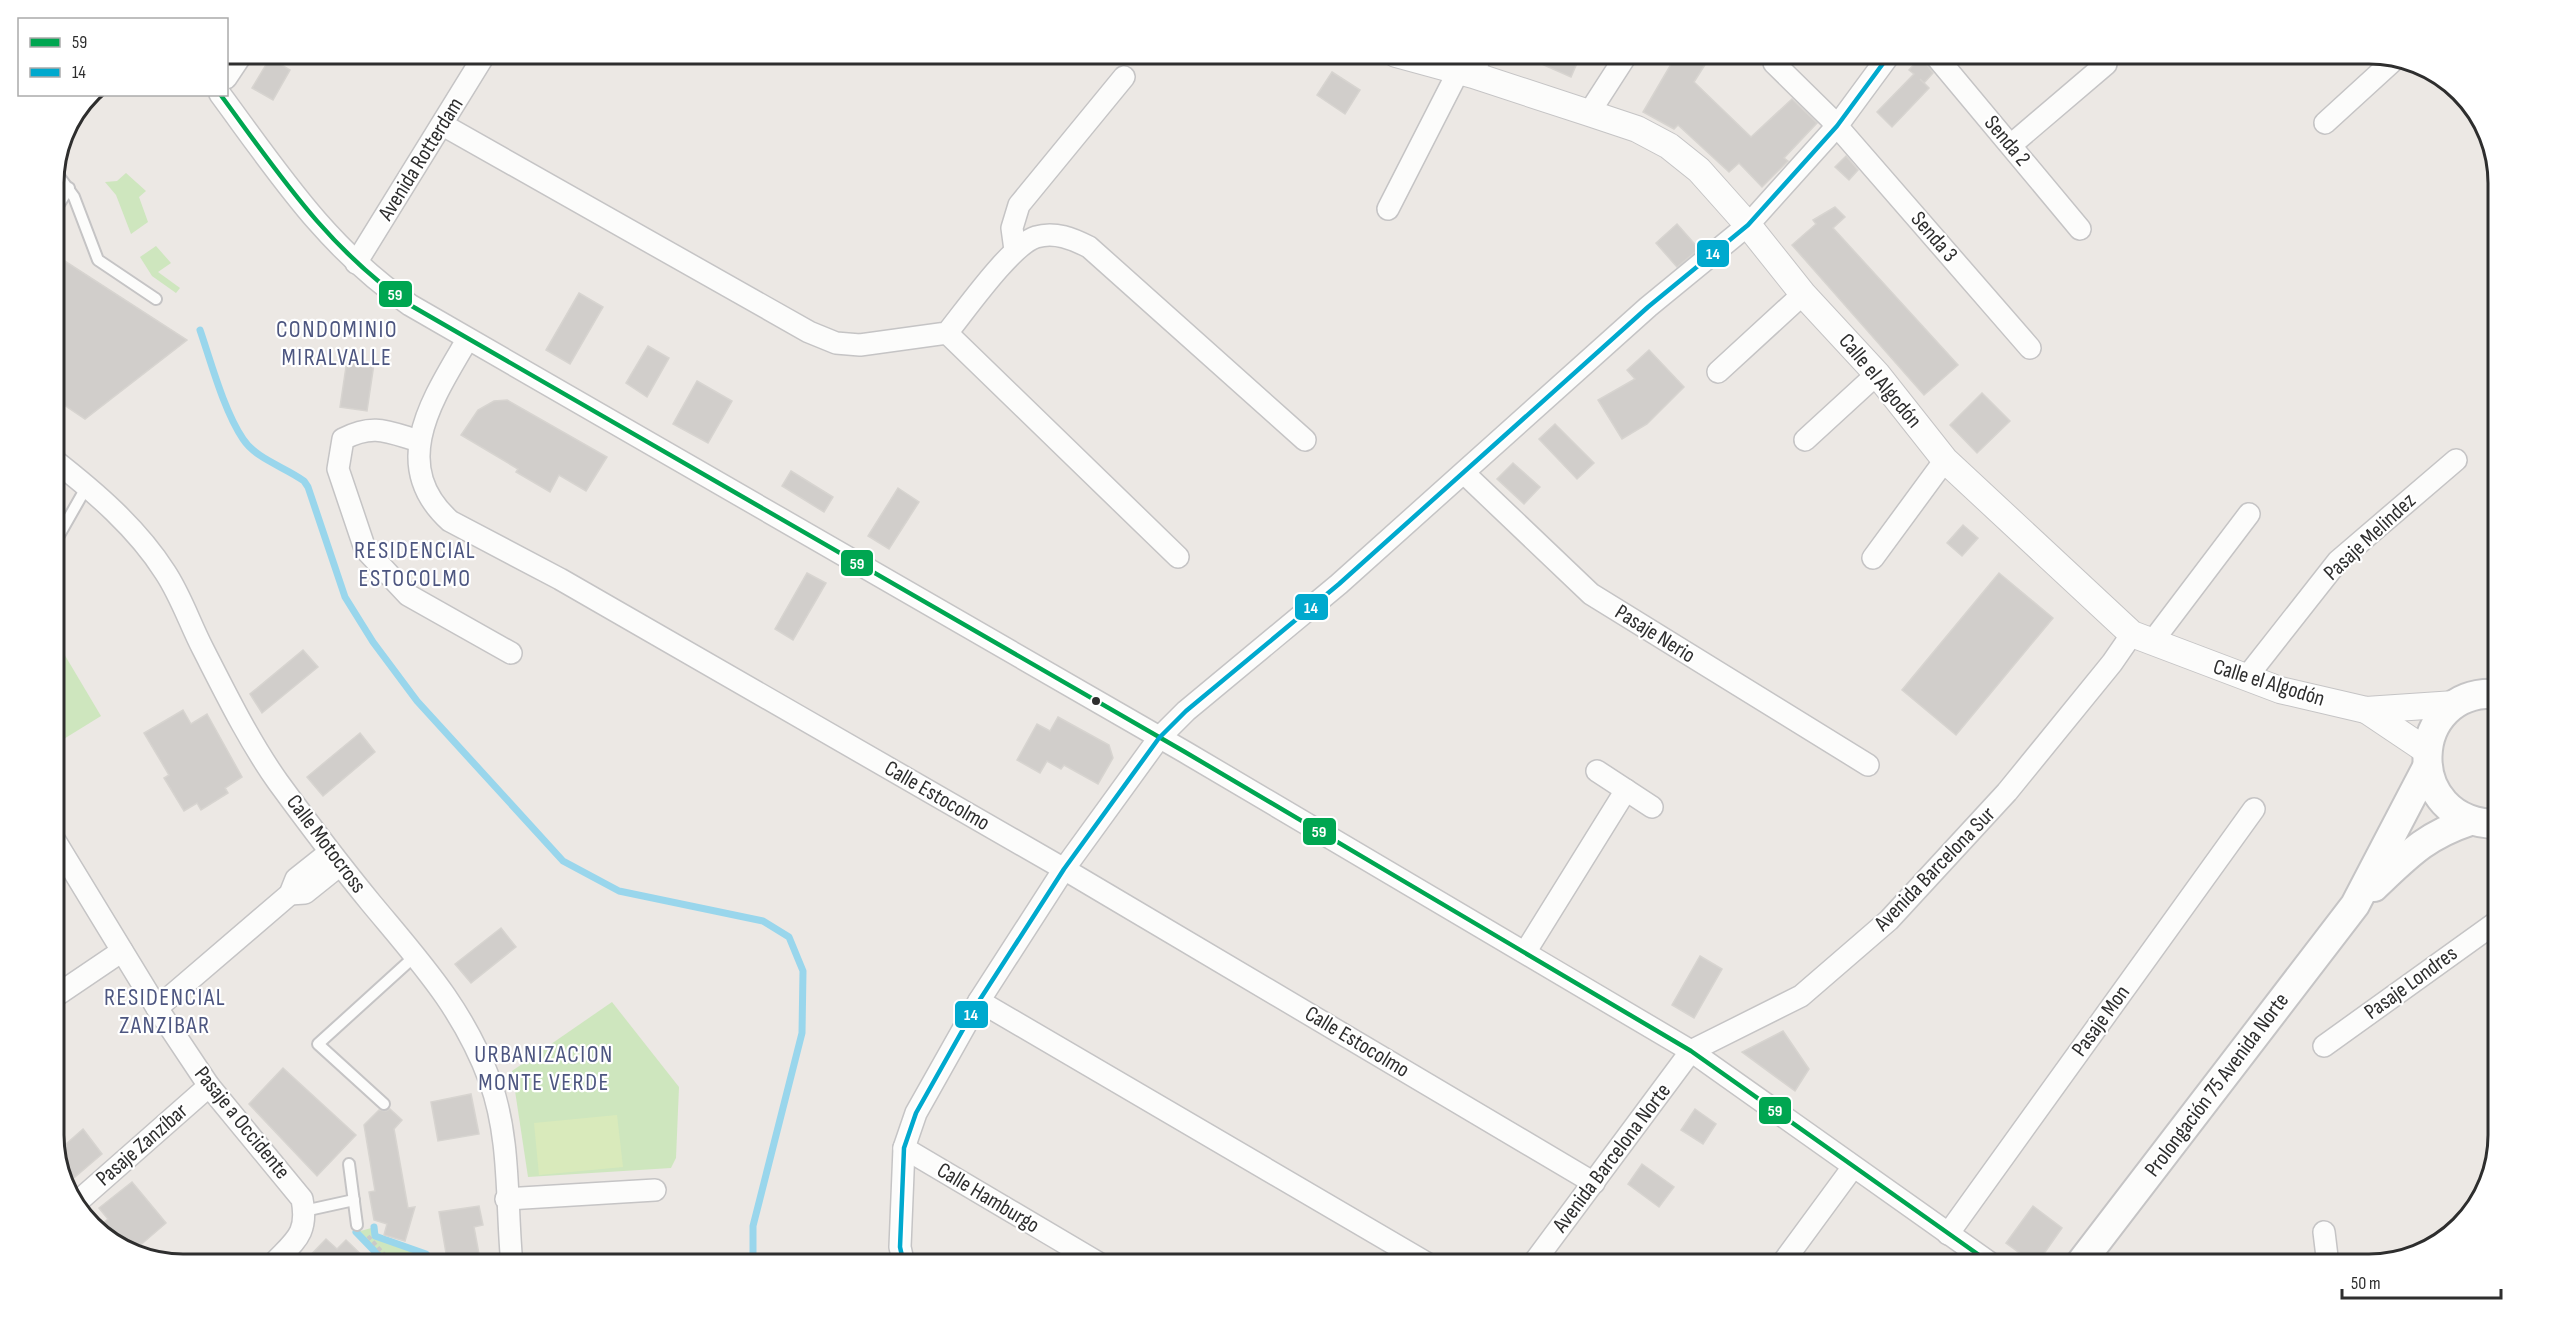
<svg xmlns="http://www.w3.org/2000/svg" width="2552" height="1319" font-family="'Sofia Sans Condensed',sans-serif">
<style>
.green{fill:#cee6be}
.pitch{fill:#d9eabb}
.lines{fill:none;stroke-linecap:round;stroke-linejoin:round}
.stream{stroke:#99d6ec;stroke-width:7}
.building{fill:#d1cecb;stroke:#d7d4d0;stroke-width:1.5}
.service-casing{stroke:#c5c4c5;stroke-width:14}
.minor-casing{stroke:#c5c4c5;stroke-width:24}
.tertiary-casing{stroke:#c5c4c5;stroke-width:28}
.secondary-casing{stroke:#c5c4c5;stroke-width:32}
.path{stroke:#c9c9c8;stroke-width:4;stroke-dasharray:4.5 3;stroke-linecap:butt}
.service{stroke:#fcfcfb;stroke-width:10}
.minor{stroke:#fcfcfb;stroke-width:21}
.tertiary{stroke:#fcfcfb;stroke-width:26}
.secondary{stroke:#fcfcfb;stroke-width:28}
.bus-1-casing{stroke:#fff;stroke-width:9}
.bus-2-casing{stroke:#fff;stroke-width:9}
.bus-1{stroke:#00a651;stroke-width:4.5}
.bus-2{stroke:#00a9ce;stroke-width:4.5}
.bus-dot{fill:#2e2e2e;stroke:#fff;stroke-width:2}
.labels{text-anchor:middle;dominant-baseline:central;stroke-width:4.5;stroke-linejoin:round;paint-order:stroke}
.street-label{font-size:22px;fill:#2e2e2e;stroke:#fff}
.neighbourhood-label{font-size:24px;letter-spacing:1.5px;fill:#4d5680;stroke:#fff}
.rim{fill:none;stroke:#2e2e2e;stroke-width:3}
.line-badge{stroke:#fff;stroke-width:2}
.badge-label{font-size:16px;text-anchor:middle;font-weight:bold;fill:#fff}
</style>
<rect width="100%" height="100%" fill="#ece8e4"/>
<g class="green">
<path d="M126,173L146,191L139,197L148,222L131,234L116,195L105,182L117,181Z"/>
<path d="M156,246L171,263L158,272L180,288L176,293L152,276L140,257Z"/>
<path d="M54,637L101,716L54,745Z"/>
<path d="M612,1002L679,1087L676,1158L671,1168L528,1177L512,1071Z"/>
<path d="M375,1227L377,1236L430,1253L432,1265H385L353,1233Z"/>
</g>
<path class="pitch" d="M617,1115L623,1167L539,1175L534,1123Z"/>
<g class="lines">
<g class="stream">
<path d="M200,330C211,362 224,411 243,439C256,459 285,467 304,481L308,487L345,597L373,642L417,701L563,861L619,891L763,921L789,937L803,971L802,1033L753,1226V1265"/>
<path d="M374,1227L375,1236L426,1254"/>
<path d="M356,1232L388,1265"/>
</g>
</g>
<g class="building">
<path d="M1519,54H1581L1571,77Z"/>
<path d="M1677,54H1698L1708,60L1694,82L1751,137L1792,99L1817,123L1784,158L1788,161L1762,187L1739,163L1729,172L1678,125L1674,129L1643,112Z"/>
<path d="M1921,57L1933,73L1924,83L1920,79L1929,88L1892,127L1877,112L1914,74L1909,70Z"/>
<path d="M270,58L290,70L273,100L252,88Z"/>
<path d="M1332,72L1360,90L1345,114L1317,95Z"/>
<path d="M1846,156L1858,170L1849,180L1835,167Z"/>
<path d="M1835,207L1845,217L1833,228L1958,365L1924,395L1792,245L1816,224L1813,220Z"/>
<path d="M1677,224L1699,249L1677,267L1656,243Z"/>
<path d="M54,254L187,340L85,419L54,398Z"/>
<path d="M579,293L603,307L570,364L546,350Z"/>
<path d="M648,346L669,358L647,397L626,383Z"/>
<path d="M1649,350L1684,387L1647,424L1622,439L1598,400L1635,379L1627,370Z"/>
<path d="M347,360L374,364L367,411L340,407Z"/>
<path d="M697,381L732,401L708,443L673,424Z"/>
<path d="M1982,393L2010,421L1977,453L1950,425Z"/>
<path d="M507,400L607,457L586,491L559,475L550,492L516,472L518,469L461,435L478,410L494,401Z"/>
<path d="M1555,424L1594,463L1577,479L1539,439Z"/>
<path d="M1513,463L1540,487L1524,504L1497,479Z"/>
<path d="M791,471L833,497L824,512L782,486Z"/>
<path d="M898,488L919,502L889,549L868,536Z"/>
<path d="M1963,525L1978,538L1962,556L1947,543Z"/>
<path d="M807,573L826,583L793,640L775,629Z"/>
<path d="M1999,573L2053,618L1956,735L1902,690Z"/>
<path d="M303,650L318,667L262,713L250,694Z"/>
<path d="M183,710L191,724L207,714L242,777L225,788L228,793L201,810L197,803L184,811L164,778L169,775L144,733Z"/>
<path d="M1058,717L1109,745L1113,758L1098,784L1064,765L1061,769L1047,761L1040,773L1017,760L1037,724L1050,731Z"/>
<path d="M360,733L375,752L323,796L307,777Z"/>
<path d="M501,928L516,947L471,983L455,964Z"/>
<path d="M1700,956L1722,969L1694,1018L1672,1005Z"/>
<path d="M1783,1031L1809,1069L1795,1091L1742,1052Z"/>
<path d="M283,1068L356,1135L317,1176L249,1104Z"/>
<path d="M471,1094L479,1134L438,1141L431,1102Z"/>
<path d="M390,1109L402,1120L394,1129L408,1208L415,1207L405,1241L384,1235L387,1224L374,1220L369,1192L375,1191L364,1125L379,1110L386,1111Z"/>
<path d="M1695,1109L1716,1124L1703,1144L1681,1130Z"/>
<path d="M83,1129L102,1154L68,1183L57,1152Z"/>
<path d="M1642,1164L1674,1187L1659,1207L1628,1184Z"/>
<path d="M132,1182L166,1223L131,1253L98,1227L108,1219L99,1208Z"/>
<path d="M479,1206L483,1225L474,1227L481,1265H448L439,1212Z"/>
<path d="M2033,1206L2062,1228L2036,1265L2006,1243Z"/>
<path d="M326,1239L337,1249L346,1240L372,1265H301Z"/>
</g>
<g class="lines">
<g class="service-casing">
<g id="service">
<path d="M55,171L74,197L98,260L156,299"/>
<path d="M54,212L69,188"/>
<path d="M54,544L87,486"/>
<path d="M384,1104L318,1044L415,956"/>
<path d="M349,1164L357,1225"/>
<path d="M304,1211L354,1200"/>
</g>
</g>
<g class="minor-casing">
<g id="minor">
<path d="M1934,54L2080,229"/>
<path d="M1774,63L1830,118L2030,348"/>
<path d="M1473,75L1481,54"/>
<path d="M226,78L242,54"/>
<path d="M220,94C279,174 327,248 410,305L1185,752L1691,1051L1993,1265"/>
<path d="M1589,113L1627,54"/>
<path d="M2325,123L2394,60"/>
<path d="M443,125L809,332L836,343L860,345L947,333C965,311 1011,245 1036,237C1055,231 1073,239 1089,247L1305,440"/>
<path d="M2011,145L2106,64"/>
<path d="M1388,209L1458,72"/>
<path d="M1015,250L1012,228L1019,205L1124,77"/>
<path d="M356,263L485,54"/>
<path d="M947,333L1178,557"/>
<path d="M467,340C434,397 387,464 450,521L560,579L1064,869L1594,1183"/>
<path d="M1718,372L1803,294"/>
<path d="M1805,440L1877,374"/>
<path d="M419,441C388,432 374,423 343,439L338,469L365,549L408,595L511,653"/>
<path d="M54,460C95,492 137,528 165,572C181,596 190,624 203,649C226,694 249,741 278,782C308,823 339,864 371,903C420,962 463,1008 490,1081C511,1139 506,1204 512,1265"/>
<path d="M1464,473L1591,594L1868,765"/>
<path d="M1873,558L1945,460"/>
<path d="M2152,642L2249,514"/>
<path d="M2246,678L2338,561L2456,460"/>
<path d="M1597,771L1652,807"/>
<path d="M54,839L157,1008L209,1086L302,1199C309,1235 294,1241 272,1265"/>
<path d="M290,894L305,893L340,865"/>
<path d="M1526,951L1626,790"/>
<path d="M54,997L122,951"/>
<path d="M979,1001L1430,1265"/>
<path d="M157,1008L290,894L296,879L330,852"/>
<path d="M2324,1046L2498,921"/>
<path d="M904,1148L1102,1265"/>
<path d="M506,1199L655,1190"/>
<path d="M75,1204L209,1086"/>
<path d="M2324,1232L2328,1265"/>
<path d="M1948,1234L2254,809"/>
<path d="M904,1265L900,1247L904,1148L916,1113L979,1001L1064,869L1159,738L1186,711L1339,584L1648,307L1748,225L1837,126L1890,54"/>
<path d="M1532,1265L1691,1051L1801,996L1889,920L2007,792L2112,663L2132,634"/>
<path d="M1781,1265L1853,1167"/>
</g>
</g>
<g class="tertiary-casing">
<g id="tertiary">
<path d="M1396,54L1473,75L1589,113L1637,129L1669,146L1699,170L1748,225L1803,294L1877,374L1945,460L2132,634L2280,690L2366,710L2455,704"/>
<path d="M2366,710L2427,751"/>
</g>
</g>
<g class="secondary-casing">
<g id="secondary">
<path d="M2498,694C2407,687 2401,824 2498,824"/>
<path d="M2374,887C2408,855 2425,836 2470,821"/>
<path d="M2079,1265L2355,905L2427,767"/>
</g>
</g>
<path class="path" d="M368,1236L389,1260"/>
<use href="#service" class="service"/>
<use href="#minor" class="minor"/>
<use href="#tertiary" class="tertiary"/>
<use href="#secondary" class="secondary"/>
<g class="bus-1-casing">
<path id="bus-1" d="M220,94C279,174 327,248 410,305L1185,752L1691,1051L1993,1265"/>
</g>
<g class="bus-2-casing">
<path id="bus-2" d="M904,1265L900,1247L904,1148L916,1113L979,1001L1064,869L1159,738L1186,711L1339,584L1648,307L1748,225L1837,126L1890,54"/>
</g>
<use href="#bus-1" class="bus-1"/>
<use href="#bus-2" class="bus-2"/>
</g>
<circle class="bus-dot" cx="1096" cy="701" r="5"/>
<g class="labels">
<g class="street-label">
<text transform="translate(2007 141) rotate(50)">Senda 2</text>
<text transform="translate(421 159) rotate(-58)">Avenida Rotterdam</text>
<text transform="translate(1934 237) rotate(49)">Senda 3</text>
<text transform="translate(1880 381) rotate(50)">Calle el Algodón</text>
<text transform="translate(2370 537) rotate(-43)">Pasaje Melindez</text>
<text transform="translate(1655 634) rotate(32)">Pasaje Nerio</text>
<text transform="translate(2269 683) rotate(17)">Calle el Algodón</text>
<text transform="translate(937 796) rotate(30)">Calle Estocolmo</text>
<text transform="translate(326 844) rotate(53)">Calle Motocross</text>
<text transform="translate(1935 869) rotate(-46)">Avenida Barcelona Sur</text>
<text transform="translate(2411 983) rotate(-36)">Pasaje Londres</text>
<text transform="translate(2101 1021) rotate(-54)">Pasaje Mon</text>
<text transform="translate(1357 1042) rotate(31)">Calle Estocolmo</text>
<text transform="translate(2217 1085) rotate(-53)">Prolongación 75 Avenida Norte</text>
<text transform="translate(242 1123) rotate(51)">Pasaje a Occidente</text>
<text transform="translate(142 1145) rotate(-41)">Pasaje Zanzíbar</text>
<text transform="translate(1612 1158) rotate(-53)">Avenida Barcelona Norte</text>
<text transform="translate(988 1198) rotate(31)">Calle Hamburgo</text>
</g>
<g class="neighbourhood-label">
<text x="337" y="329">CONDOMINIO<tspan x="337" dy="28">MIRALVALLE</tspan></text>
<text x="415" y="550">RESIDENCIAL<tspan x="415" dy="28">ESTOCOLMO</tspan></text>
<text x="165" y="997">RESIDENCIAL<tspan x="165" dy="28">ZANZIBAR</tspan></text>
<text x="544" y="1054">URBANIZACION<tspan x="544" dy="28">MONTE VERDE</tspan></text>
</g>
</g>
<path d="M0 0H2552V1319H0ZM183 64H2369A119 119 0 0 1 2488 183V1135A119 119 0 0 1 2369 1254H183A119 119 0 0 1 64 1135V183A119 119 0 0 1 183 64Z" fill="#fff" fill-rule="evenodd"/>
<path class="rim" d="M183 64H2369A119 119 0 0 1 2488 183V1135A119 119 0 0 1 2369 1254H183A119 119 0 0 1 64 1135V183A119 119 0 0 1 183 64Z"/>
<g class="line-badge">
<rect x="1696" y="239" width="34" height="29" rx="6" fill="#00a9ce"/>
<rect x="378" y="280" width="35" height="28" rx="6" fill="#00a651"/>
<rect x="840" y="549" width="34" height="28" rx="6" fill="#00a651"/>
<rect x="1294" y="593" width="35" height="28" rx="6" fill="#00a9ce"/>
<rect x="1302" y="817" width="35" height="29" rx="6" fill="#00a651"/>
<rect x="954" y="1000" width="35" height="29" rx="6" fill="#00a9ce"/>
<rect x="1758" y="1096" width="34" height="29" rx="6" fill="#00a651"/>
</g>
<g class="badge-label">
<text x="1713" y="259">14</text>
<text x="395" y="300">59</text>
<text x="857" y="569">59</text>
<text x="1311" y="613">14</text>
<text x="1319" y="837">59</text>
<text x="971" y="1020">14</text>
<text x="1775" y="1116">59</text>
</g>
<rect x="18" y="18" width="210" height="78" fill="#ffffff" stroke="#ababab" stroke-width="1.5"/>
<rect x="30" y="38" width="30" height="9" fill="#00a651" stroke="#ababab" stroke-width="1.5"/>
<text x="72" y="48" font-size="18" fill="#2e2e2e">59</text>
<rect x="30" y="68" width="30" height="9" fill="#00a9ce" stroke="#ababab" stroke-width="1.5"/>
<text x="72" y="78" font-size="18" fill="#2e2e2e">14</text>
<path d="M2342 1289v9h159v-9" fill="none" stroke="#2e2e2e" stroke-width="3"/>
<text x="2351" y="1289" font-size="18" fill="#2e2e2e" stroke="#ffffff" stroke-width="4.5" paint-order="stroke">50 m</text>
</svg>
